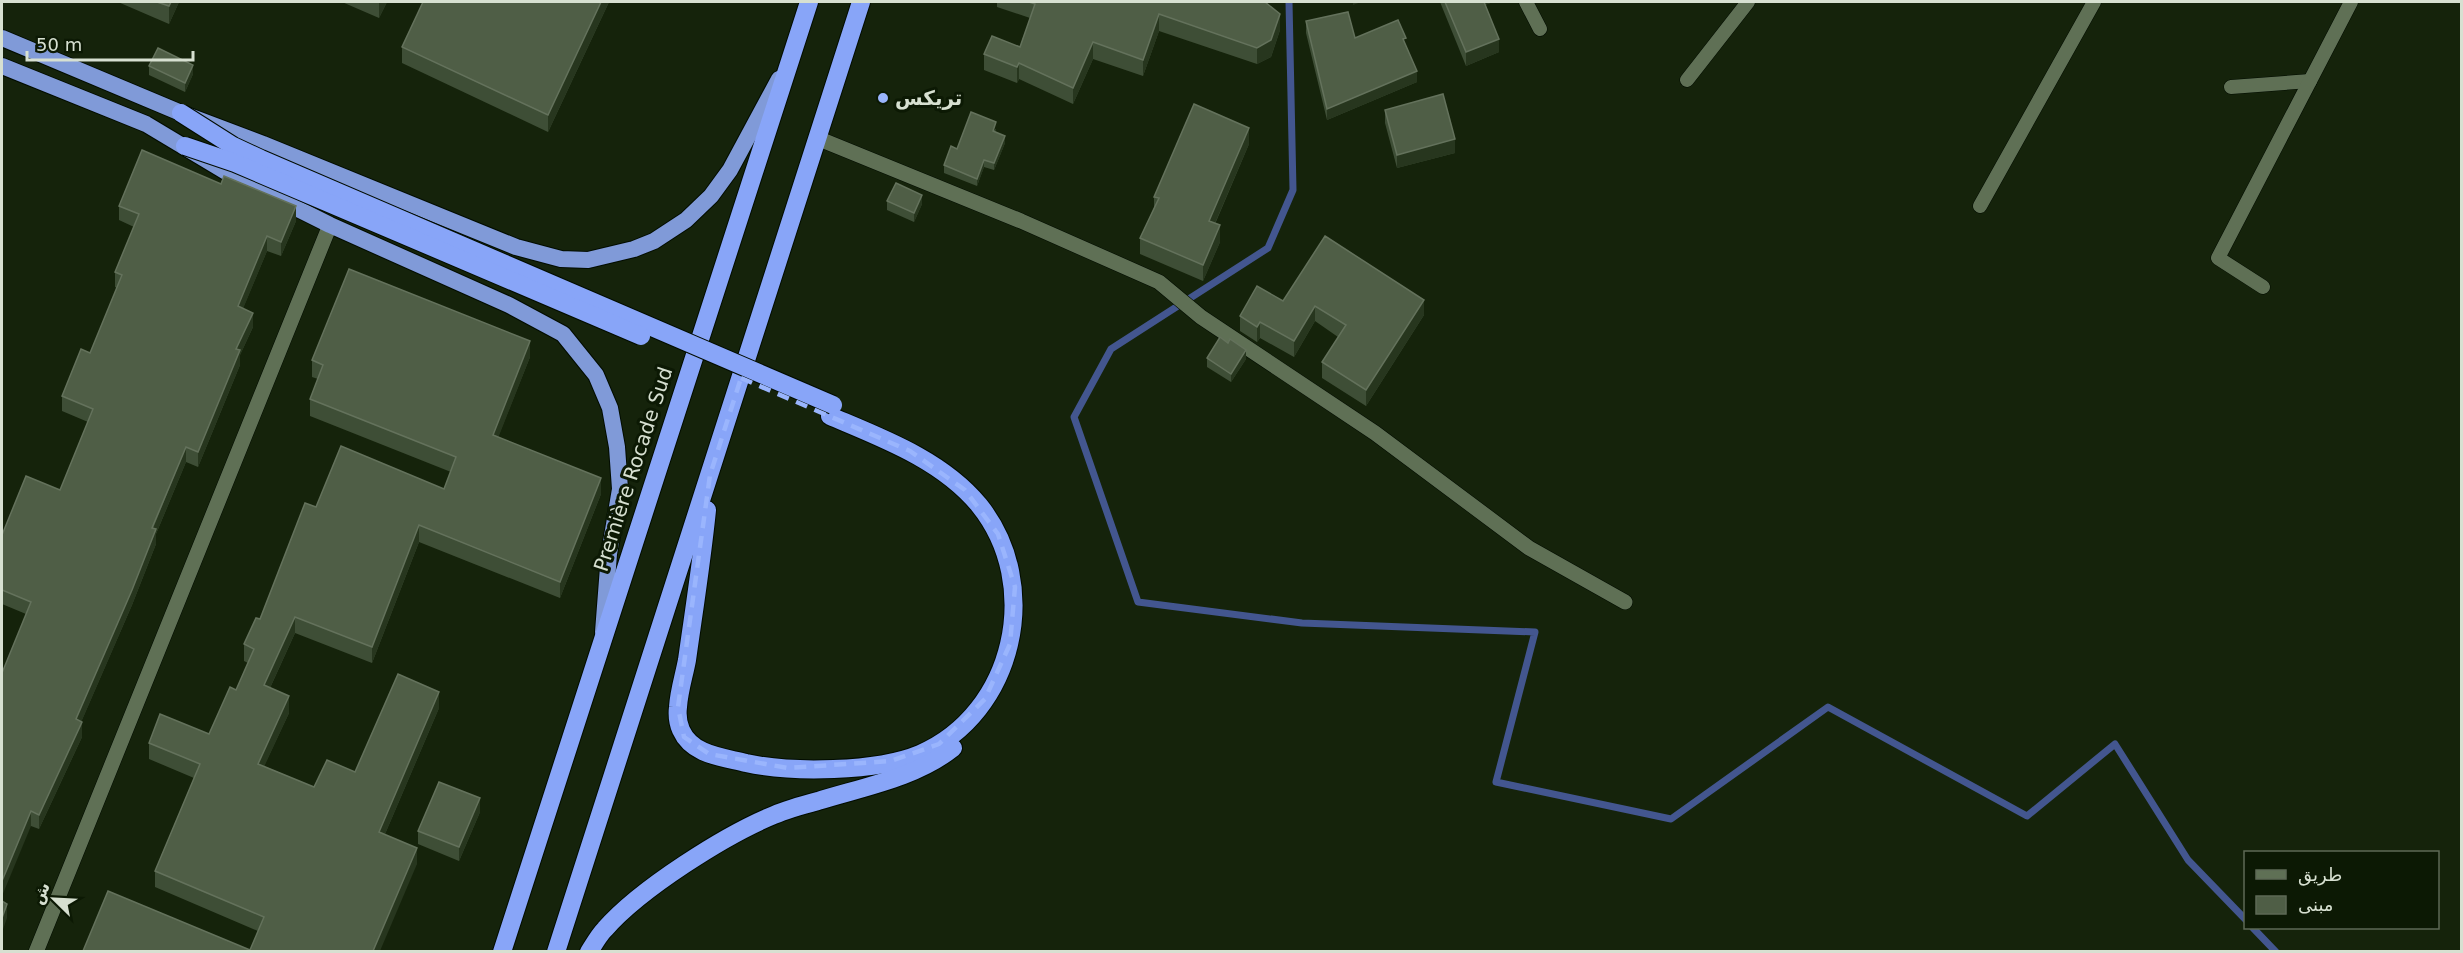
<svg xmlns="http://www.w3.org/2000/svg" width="2463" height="953" font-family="'DejaVu Sans','Noto Naskh Arabic',sans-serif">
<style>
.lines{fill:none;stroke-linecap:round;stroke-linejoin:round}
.stream{stroke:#43568f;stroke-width:7}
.service-casing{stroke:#020c00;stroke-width:15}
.minor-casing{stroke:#020c00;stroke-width:16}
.trunk-casing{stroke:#020c00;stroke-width:18}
.motorway-casing{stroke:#020c00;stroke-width:20}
.service{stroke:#5f7055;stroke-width:14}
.minor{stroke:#5f7055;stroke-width:15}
.trunk{stroke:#809ad8;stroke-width:16}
.motorway{stroke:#88a5f8;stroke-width:18}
.motorway-bridge-casing{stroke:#020c00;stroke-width:20;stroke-linecap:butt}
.motorway-bridge{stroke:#88a5f8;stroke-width:18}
.wall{fill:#3e4e36}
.shaded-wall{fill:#27361e}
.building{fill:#4f5e46;stroke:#64725c;stroke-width:1.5}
.marked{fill:none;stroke:#9ab5fd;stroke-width:4.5;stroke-dasharray:12 8;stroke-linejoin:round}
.poi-dot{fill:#9ab5fd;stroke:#0c1904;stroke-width:2}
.labels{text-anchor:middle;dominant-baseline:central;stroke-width:6;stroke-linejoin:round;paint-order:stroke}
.poi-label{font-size:20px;font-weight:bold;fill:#d7e0d1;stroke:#0c1904;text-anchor:start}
.street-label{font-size:20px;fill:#d7e0d1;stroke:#0c1904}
</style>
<rect width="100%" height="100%" fill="#15230b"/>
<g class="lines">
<g class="stream">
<path d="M1289,2L1293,190L1268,248L1111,349L1074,417L1138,602L1302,623L1535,632L1496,782L1671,819L1828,707L2027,816L2115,744L2188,860L2246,920"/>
<path d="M2253,928L2276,952"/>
</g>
<g class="service-casing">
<g id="service">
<path d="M1526,2L1540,29"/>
<path d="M1687,80L1748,2"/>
<path d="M2231,87L2310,81"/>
<path d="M1980,206L2094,2"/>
<path d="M2263,287L2218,258L2351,2"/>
</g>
</g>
<g class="minor-casing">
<g id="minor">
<path d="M817,138L1021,221L1159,282L1201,317L1375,433L1529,548L1625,602"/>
<path d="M36,952L330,225"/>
</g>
</g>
<g class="trunk-casing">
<g id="trunk">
<path d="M2,38L181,113L263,144L516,247L561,259L588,260L634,249L654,241L686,220L711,196L730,170L779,79"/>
<path d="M2,66L146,124L236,178L330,225L509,305L563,334L596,375L610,408L617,447L620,489L609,554L603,632"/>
</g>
</g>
<g class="motorway-casing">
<g id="motorway">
<path d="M707,510C702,560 694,610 687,660C684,676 679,691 678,707C677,715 678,723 681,730C692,755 722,757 746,763C791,773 877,772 920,754C1015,713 1043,584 979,505C942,460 882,438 830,416"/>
<path d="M502,952L809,2"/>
<path d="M556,952L861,2"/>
<path d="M589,952C594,944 599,935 605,929C640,889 725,835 774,815C788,809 803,805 818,801C863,787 915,778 953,748"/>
</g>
</g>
<use href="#service" class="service"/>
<use href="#minor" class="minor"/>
<use href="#trunk" class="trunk"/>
<use href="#motorway" class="motorway"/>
<g class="motorway-bridge-casing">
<g id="motorway-bridge">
<path d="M181,113L233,146L261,159L833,405"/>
<path d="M185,146L235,163L641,336"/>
</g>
</g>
<use href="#motorway-bridge" class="motorway-bridge"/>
</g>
<g class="wall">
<path d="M118,2H179L169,24Z"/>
<path d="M342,2H387L379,18Z"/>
<path d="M423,2H609L548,132L402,63V47Z"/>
<path d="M997,2H1265L1280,30L1271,57L1257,64L1159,31L1143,76L1093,59L1073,104L1019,79L1017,83L984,70V54L1020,47L1030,18L997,7Z"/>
<path d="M1440,2H1493L1485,5L1499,52L1466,66Z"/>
<path d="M1306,21L1355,38L1406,46L1417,82L1327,120L1306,33Z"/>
<path d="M149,66L193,74L185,92L149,75Z"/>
<path d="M1385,110L1455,153L1397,168L1385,123Z"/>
<path d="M996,129L995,132L1005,143L994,170L984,167L977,186L944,173V165L957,149Z"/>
<path d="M1249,144L1215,224L1220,242L1203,281L1140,254V238L1154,208V197Z"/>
<path d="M887,201L922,204L914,222L887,210Z"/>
<path d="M119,206L296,221L281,256L267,251L243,308L253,327L240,355V365L198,467L186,462L156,534V544L132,605L81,722L82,737L39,829L31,826L26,614L2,604V535L60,490L88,422L62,411V396L90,353L117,288L115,287V272L134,227L119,220Z"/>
<path d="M1283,301L1424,315L1366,406L1322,378V362L1338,337L1315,321L1294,357L1260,338L1257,342L1240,331V316Z"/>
<path d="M530,357L498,437L601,494L560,598L419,542L372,663L295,633L270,688L289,713L264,766L314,787L355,772L439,708L385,834L417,864L250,950L258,931L155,887V871L194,778L149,759V743L209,734L236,690L248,663L244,661V644L260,619L316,507L444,489L451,472L310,416V399L318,379L312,377V360Z"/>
<path d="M1207,358L1246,359L1231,382L1207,367Z"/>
<path d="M480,812L459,861L418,844V831Z"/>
</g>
<g class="shaded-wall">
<path d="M171,2H179L169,24V6Z"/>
<path d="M379,2H387L379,18Z"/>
<path d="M601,2H609L548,132V115Z"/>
<path d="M1353,2H1361L1353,5Z"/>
<path d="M1480,2H1493L1480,7Z"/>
<path d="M1159,14V31L1143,76V60Z"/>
<path d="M1280,14V30L1271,57L1257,64V48Z"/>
<path d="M1499,39V52L1466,66V52Z"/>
<path d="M1093,42V59L1073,104V88Z"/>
<path d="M1019,63V79L1017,83V67Z"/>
<path d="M193,65V74L185,92V83Z"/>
<path d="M1417,71V82L1327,120V109Z"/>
<path d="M1249,128V144L1209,237V221Z"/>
<path d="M1005,136V143L994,170V163Z"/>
<path d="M1455,139V153L1397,168V155Z"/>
<path d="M984,160V167L977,186V179Z"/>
<path d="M922,195V204L914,222V213Z"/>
<path d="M296,206V221L281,256V242Z"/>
<path d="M1220,225V242L1203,281V265Z"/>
<path d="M267,236V251L238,321V306Z"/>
<path d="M1424,300V315L1366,406V390Z"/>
<path d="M1315,306V321L1294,357V341Z"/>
<path d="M253,313V327L240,355V365L198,467V452L236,349Z"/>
<path d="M1260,322V338L1257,342V327Z"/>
<path d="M530,341V357L493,451V435Z"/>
<path d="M1246,350V359L1231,382V374Z"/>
<path d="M186,447V462L156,534V544L132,605L76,734V719Z"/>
<path d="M601,478V494L560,598V582Z"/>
<path d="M419,525V542L372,663V647Z"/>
<path d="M295,617V633L264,701V685Z"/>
<path d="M439,692V708L379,848V832Z"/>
<path d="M289,696V713L258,780V764Z"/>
<path d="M82,722V737L39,829V815Z"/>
<path d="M480,798V812L459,861V847Z"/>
<path d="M31,811V826L2,896V881Z"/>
<path d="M417,848V864L380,951H373Z"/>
<path d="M7,904V918L2,932V918Z"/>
</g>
<g class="building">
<path d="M157,2H171L169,6Z"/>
<path d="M423,2H601L548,115L402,47Z"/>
<path d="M1029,2H1265L1280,14L1271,40L1257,48L1159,14L1143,60L1093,42L1073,88L1019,63L1017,67L984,54L992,36L1020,47L1035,4Z"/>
<path d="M1445,2H1484L1499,39L1466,52Z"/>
<path d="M1348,12L1355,38L1398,20L1406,38L1403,39L1417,71L1327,109L1306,21Z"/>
<path d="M158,48L193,65L185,83L149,66Z"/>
<path d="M1443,94L1455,139L1397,155L1385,110Z"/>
<path d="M1194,104L1249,128L1209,221L1220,225L1203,265L1140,238L1159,198L1154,197Z"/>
<path d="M971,112L996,122L993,131L1005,136L994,163L984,160L977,179L944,165L951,146L957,149Z"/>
<path d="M142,150L221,184L224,176L296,206L281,242L267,236L238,306L253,313L236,349L240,350L198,452L186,447L152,528L156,529L132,590L76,719L82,722L39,815L31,811L2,881V673L31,602L2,590V535L26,476L60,490L93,409L62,396L81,349L90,353L122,275L115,272L139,214L119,206Z"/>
<path d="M896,183L922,195L914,213L887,201Z"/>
<path d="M1325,236L1424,300L1366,390L1322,362L1346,325L1315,306L1294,341L1260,322L1257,327L1240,316L1257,286L1283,301Z"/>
<path d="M349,269L530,341L493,435L601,478L560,582L419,525L372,647L295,617L264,685L289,696L258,764L314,787L327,760L355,772L398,674L439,692L379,832L417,848L373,951H83L108,891L250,950L264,917L155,871L200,764L149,743L160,714L209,734L230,687L236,690L254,649L244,644L256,618L260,619L305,503L316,507L341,446L444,489L456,457L310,399L323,365L312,360Z"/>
<path d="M1220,337L1228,343L1230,339L1246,350L1231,374L1207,358Z"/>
<path d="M439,782L480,798L459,847L418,831Z"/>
<path d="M2,901L7,904L2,918Z"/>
</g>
<path class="marked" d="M741,378L910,451L965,490L998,534L1015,587L1010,644L985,699L939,744L891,761L788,768L709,754L684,737L678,707L710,475Z"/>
<circle class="poi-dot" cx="883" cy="98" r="6"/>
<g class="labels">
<g class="poi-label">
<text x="895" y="98">تريكس</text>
</g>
<g class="street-label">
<text transform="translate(633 469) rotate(-72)">Première Rocade Sud</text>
</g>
</g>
<rect width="2463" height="953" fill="none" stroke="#d7e0d1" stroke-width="6"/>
<rect x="2244" y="851" width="195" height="78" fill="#0c1904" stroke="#5d6956" stroke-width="1.5"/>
<rect x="2256" y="870" width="30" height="9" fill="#5f7055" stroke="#5d6956" stroke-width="1.5"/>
<text x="2298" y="881" font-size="18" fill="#d7e0d1">طريق</text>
<rect x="2256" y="896" width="30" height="18" fill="#4f5e46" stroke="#5d6956" stroke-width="1.5"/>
<text x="2298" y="911" font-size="18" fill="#d7e0d1">مبنى</text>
<g transform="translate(54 899) rotate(294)" stroke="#0c1904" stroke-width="4.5" paint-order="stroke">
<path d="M0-4.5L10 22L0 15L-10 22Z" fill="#d7e0d1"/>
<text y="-9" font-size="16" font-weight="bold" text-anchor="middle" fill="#d7e0d1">ش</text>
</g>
<path d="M27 51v9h166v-9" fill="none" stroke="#d7e0d1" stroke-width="3"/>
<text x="36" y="51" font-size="18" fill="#d7e0d1" stroke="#0c1904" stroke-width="4.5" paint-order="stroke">50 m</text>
</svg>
